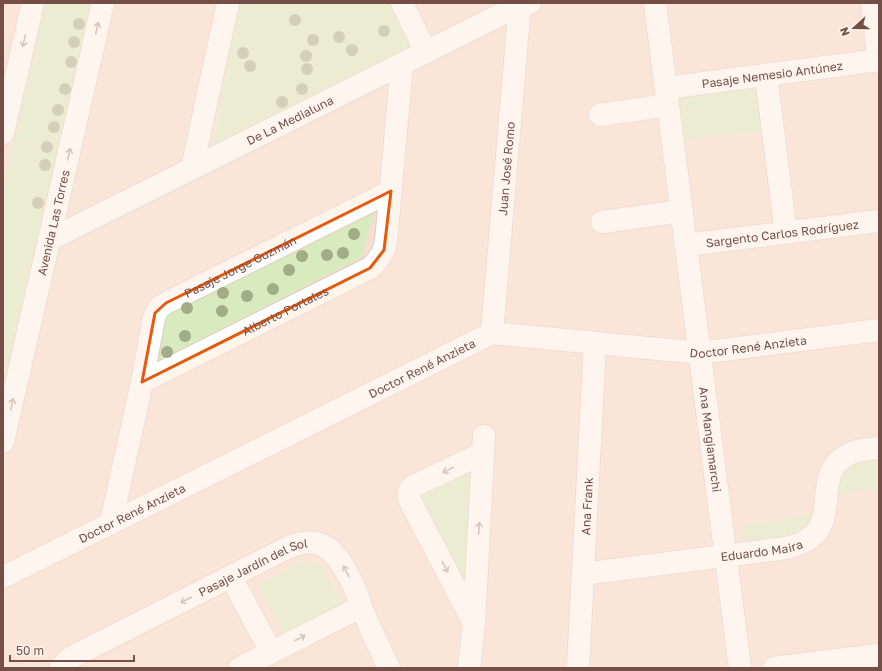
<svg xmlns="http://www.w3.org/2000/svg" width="882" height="671" font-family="'Golos Text',sans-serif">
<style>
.residential{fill:#f5ddcf}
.green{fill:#d8ebbf}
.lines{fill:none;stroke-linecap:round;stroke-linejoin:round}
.minor-casing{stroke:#e4cabf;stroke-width:24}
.minor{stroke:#fff;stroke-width:22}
.tree{fill:#a2ac86}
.oneway{stroke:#ac9591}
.marked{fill:none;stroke:#e8590c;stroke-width:3;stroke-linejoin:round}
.labels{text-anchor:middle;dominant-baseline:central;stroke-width:3.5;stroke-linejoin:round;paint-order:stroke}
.street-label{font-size:12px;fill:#754f47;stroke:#fff2e8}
</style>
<rect width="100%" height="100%" fill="#fdede1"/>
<rect class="residential" x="3" y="3" width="876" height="665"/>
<g class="green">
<path d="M46,3H94L3,405V190Z"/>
<path d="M237,3H396L418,48L213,150Z"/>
<path d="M763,88L768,130L684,140L679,98Z"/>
<path d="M374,212L362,257L151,365L161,317Z"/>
<path d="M879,457V487L839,495V476L858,461Z"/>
<path d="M474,470L466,594L418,497Z"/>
<path d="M815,514L811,529L798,536L745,544L743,526Z"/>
<path d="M309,561L321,564L344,607L287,638L258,585L297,563Z"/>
</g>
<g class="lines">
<g class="minor-casing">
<g id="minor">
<path d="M402,3L426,52"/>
<path id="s1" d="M655,3L740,668"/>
<path d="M872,3L879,61"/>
<path d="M766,75L786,233"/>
<path id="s2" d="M666,88L879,60"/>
<path d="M600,115L668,105"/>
<path d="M3,133L33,3"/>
<path d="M192,168L228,3"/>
<path d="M602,222L682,211"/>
<path id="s3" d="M49,240L520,5L530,3"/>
<path id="s4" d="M686,245L879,221"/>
<path id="s5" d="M492,333L520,3"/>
<path id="s6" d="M142,382L370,268C379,260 384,253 386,241L402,64"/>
<path id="s7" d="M3,442L103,3"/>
<path id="s8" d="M111,523L142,382L154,318C156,311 159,306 166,303L391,191"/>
<path id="s9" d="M583,574L786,548C853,533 804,477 849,454C858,449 869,449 879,448"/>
<path id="s10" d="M3,577L492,333L700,353L879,330"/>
<path d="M231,577L271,652"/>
<path d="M474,623L410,501C408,494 408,490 414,486L483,453"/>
<path id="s11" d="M61,668L68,660L74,656L289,547C320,535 334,548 348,575C351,581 355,588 357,594C359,599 359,604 362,609C370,629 380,648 389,668"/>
<path d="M240,668L361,607"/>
<path d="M469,668L474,623L484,436"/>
<path id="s12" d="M578,668L595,344"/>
<path d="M774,668L879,655"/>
</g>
</g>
<use href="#minor" class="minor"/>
</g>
<g class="tree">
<circle cx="295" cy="20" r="6"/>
<circle cx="79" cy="24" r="6"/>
<circle cx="384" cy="31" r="6"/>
<circle cx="339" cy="37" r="6"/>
<circle cx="313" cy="40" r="6"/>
<circle cx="74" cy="42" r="6"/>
<circle cx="352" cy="50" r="6"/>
<circle cx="243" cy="53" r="6"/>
<circle cx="306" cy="56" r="6"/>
<circle cx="71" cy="62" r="6"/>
<circle cx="250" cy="66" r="6"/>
<circle cx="307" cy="69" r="6"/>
<circle cx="65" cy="89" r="6"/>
<circle cx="302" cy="89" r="6"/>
<circle cx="282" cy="102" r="6"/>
<circle cx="58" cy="110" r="6"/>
<circle cx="54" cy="127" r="6"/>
<circle cx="47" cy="147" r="6"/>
<circle cx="45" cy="165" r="6"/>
<circle cx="38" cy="203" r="6"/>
<circle cx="354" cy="234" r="6"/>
<circle cx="343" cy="253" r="6"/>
<circle cx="327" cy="255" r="6"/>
<circle cx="302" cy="256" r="6"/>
<circle cx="289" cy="270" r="6"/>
<circle cx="273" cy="289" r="6"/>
<circle cx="223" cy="293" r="6"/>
<circle cx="247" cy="296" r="6"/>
<circle cx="187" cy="308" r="6"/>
<circle cx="222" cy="311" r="6"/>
<circle cx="185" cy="336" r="6"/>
<circle cx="167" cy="352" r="6"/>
</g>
<defs><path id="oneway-shaft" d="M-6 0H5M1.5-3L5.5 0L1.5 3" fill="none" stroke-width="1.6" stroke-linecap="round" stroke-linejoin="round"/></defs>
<g class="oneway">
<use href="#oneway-shaft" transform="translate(97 28) rotate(-77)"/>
<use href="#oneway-shaft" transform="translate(24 41) rotate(103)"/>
<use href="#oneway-shaft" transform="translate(69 154) rotate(-77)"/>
<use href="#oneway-shaft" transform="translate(12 404) rotate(-77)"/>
<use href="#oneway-shaft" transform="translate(448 470) rotate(154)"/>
<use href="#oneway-shaft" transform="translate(479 528) rotate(-87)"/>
<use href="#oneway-shaft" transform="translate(445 567) rotate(62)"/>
<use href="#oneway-shaft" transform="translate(346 571) rotate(-116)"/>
<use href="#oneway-shaft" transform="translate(186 600) rotate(153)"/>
<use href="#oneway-shaft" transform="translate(300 638) rotate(-27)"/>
</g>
<path d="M0 0H882V671H0ZM391,191L384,250L370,268L142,382L155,313L166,303Z" fill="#fdede1" fill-opacity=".55" fill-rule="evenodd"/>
<path class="marked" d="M391,191L384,250L370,268L142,382L155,313L166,303Z"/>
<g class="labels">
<g class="street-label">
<text stroke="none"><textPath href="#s2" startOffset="107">Pasaje Nemesio Antúnez</textPath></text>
<text stroke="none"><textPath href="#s3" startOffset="269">De La Medialuna</textPath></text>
<text stroke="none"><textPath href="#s5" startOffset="165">Juan José Romo</textPath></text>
<text stroke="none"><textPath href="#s7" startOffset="225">Avenida Las Torres</textPath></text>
<text stroke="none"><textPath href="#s4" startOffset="97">Sargento Carlos Rodríguez</textPath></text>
<text stroke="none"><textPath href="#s8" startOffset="312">Pasaje Jorge Guzmán</textPath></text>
<text stroke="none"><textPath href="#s6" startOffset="160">Alberto Portales</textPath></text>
<text stroke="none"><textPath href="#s10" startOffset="804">Doctor René Anzieta</textPath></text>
<text stroke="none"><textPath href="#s10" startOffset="468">Doctor René Anzieta</textPath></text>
<text stroke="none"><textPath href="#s1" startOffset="440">Ana Mangiamarchi</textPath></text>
<text stroke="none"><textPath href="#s12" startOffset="162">Ana Frank</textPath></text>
<text stroke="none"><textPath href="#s10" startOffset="144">Doctor René Anzieta</textPath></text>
<text stroke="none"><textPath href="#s9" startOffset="180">Eduardo Maira</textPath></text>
<text stroke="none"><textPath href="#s11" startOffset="218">Pasaje Jardín del Sol</textPath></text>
</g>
</g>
<rect width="882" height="671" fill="none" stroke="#754f47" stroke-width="8"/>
<g transform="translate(854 28) rotate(249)" stroke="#fff2e8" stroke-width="3" paint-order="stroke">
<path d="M0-3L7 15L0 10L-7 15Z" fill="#754f47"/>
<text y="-6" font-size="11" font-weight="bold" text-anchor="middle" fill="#754f47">N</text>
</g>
<path d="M10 655v6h124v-6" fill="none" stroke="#754f47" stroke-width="2"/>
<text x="16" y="655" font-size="12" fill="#754f47" stroke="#fff2e8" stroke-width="3" paint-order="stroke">50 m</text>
</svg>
